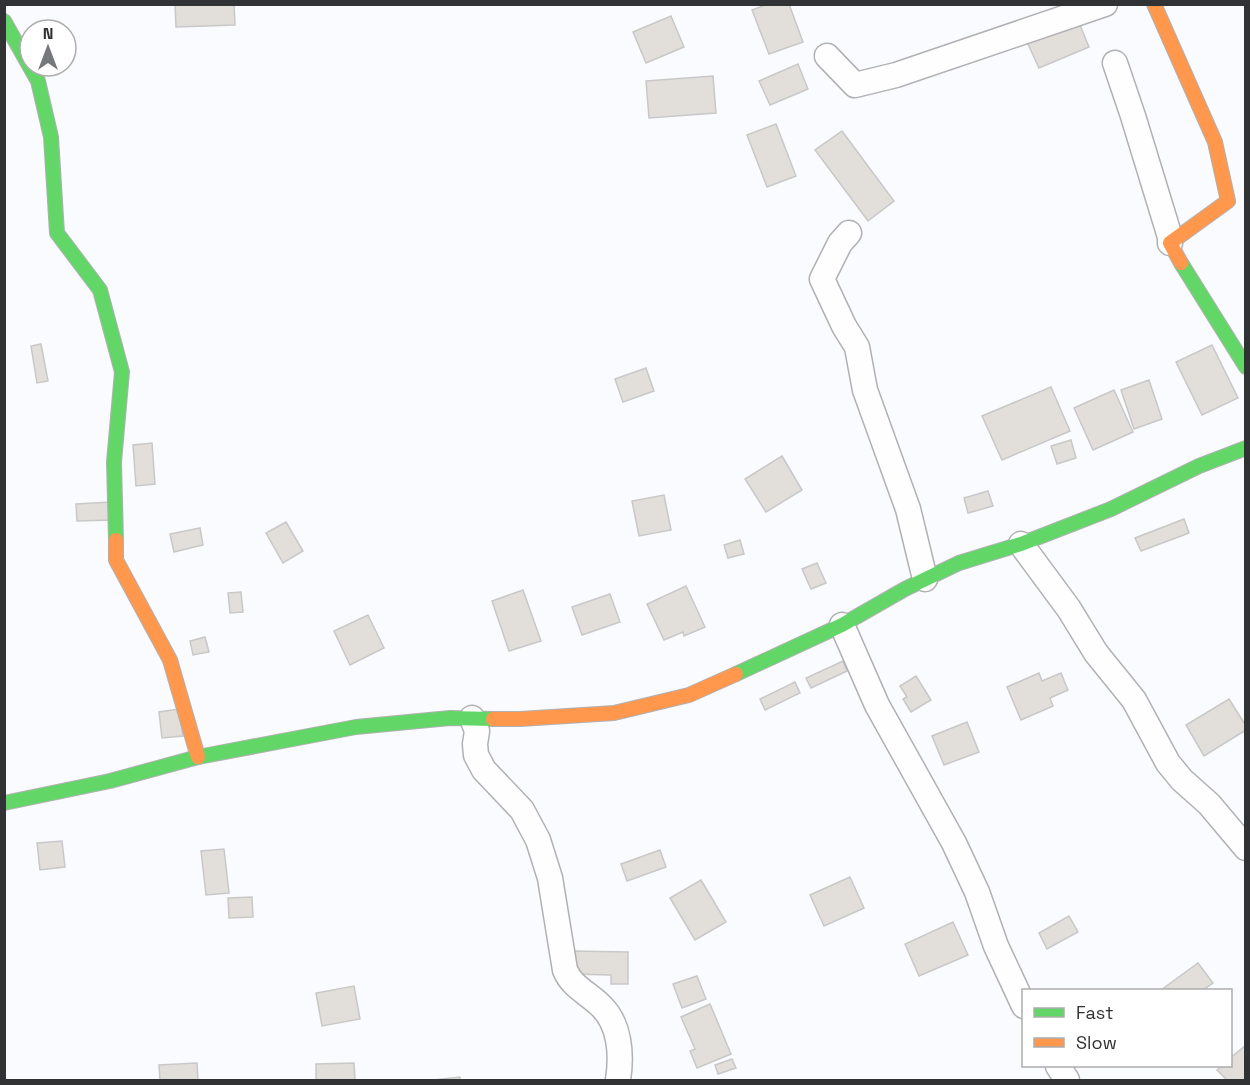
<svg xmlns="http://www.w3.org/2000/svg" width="1250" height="1085" font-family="'Space Grotesk',sans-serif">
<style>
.building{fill:#e2ded9;stroke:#c9c8c9;stroke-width:1.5}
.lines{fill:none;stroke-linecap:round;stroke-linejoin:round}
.street-casing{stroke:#b1b1b4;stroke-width:27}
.fast-casing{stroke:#b1b1b4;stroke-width:16}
.slow-casing{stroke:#b1b1b4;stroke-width:16}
.street{stroke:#fefeff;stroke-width:24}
.fast{stroke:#63d668;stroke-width:14}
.slow{stroke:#ff974d;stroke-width:14}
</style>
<rect width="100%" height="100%" fill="#fafbfe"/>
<g class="building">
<path d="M175,4H234L235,25L176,27Z"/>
<path d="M768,4H789L803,42L769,54L752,10Z"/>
<path d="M671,16L684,47L646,63L633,32Z"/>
<path d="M1078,20L1089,47L1039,68L1027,42Z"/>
<path d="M798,64L808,89L770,105L759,81Z"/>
<path d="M713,76L716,113L649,118L646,81Z"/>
<path d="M776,124L796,176L767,187L747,135Z"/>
<path d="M842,131L894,201L868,221L815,150Z"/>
<path d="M41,344L48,381L37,383L31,346Z"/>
<path d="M1212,345L1238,398L1202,415L1176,362Z"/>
<path d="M646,368L654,391L623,402L615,379Z"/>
<path d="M1149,380L1162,419L1134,429L1121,390Z"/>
<path d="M1051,387L1070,431L1002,460L982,416Z"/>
<path d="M1114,390L1133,432L1093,450L1074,408Z"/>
<path d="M1071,440L1076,458L1057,464L1051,446Z"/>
<path d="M152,443L155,484L136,486L133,445Z"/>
<path d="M782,456L802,490L766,512L745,479Z"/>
<path d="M988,491L993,506L968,513L964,498Z"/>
<path d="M664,495L671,530L639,536L632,501Z"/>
<path d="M111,502L112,520L77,521L76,504Z"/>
<path d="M1184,519L1189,533L1141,551L1135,538Z"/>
<path d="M286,522L303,551L283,563L266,533Z"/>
<path d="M200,528L203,545L174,552L170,534Z"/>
<path d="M740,540L744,554L728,558L724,545Z"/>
<path d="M817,563L826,583L811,589L802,569Z"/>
<path d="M686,586L705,627L684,636L683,632L664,640L647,604Z"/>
<path d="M523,590L541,641L509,651L492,601Z"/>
<path d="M241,592L243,612L230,613L228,593Z"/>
<path d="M610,594L620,622L582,635L572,607Z"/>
<path d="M368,615L384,648L350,665L334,631Z"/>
<path d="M205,637L209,652L193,655L190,641Z"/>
<path d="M843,661L847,671L811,688L806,678Z"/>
<path d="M1039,673L1042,681L1061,673L1068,690L1050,698L1053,706L1021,720L1007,687Z"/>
<path d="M916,676L931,700L911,712L903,699L907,697L900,686Z"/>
<path d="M795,682L800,693L765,710L760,699Z"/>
<path d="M1229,699L1246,726V730L1204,756L1186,725Z"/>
<path d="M179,709L183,736L162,738L159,712Z"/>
<path d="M967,722L979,752L944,765L932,736Z"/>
<path d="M62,841L65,867L40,870L37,843Z"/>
<path d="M224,849L229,893L206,895L201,851Z"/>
<path d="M660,850L666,867L627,881L621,864Z"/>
<path d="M850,877L864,908L824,926L810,895Z"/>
<path d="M701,880L726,922L695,940L670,898Z"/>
<path d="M252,897L253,917L229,918L228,898Z"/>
<path d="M1069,916L1078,932L1047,949L1039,933Z"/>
<path d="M953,922L968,955L919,976L905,944Z"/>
<path d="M571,951L628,952V984H611V975L571,974Z"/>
<path d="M1198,963L1213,983L1203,990H1161Z"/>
<path d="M697,976L706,999L682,1008L673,984Z"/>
<path d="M354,986L360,1019L322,1026L316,993Z"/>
<path d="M710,1004L731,1054L697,1068L690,1051L695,1049L681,1017Z"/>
<path d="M1246,1045V1080H1227L1217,1070L1222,1066H1230V1058Z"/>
<path d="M732,1059L736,1068L718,1074L715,1065Z"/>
<path d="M197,1063L198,1080H160L159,1065Z"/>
<path d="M354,1063L355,1080H316V1064Z"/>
<path d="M460,1077V1080H433Z"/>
</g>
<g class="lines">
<g class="street-casing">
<g id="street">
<path d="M827,56L855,85L896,75L1105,4"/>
<path d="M1115,63L1133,116L1170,237V243"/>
<path d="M849,233L840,243L822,279L844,326L857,347L865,390L908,509L925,579"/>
<path d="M1021,544L1069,609L1096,653L1134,700L1168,763L1182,780L1209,804L1246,848"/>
<path d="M842,625L877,705L954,843L977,892L996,946L1024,1006"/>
<path d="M472,718L477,731L475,744L476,755L484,770L522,810L538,840L550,878L565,970C572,987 588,993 601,1006C620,1024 622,1055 618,1080"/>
<path d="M1058,1066L1067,1080"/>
</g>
</g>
<g class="fast-casing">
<g id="fast">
<path d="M4,21L38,81L51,137L57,233L100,290L122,372L114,462L116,540"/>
<path d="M1181,263L1246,367"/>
<path d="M736,674L842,625L905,589L959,563L1021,544L1111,509L1199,466L1246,448"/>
<path d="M4,803L110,781L198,757L356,727L450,718L493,719"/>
</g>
</g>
<g class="slow-casing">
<g id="slow">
<path d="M1154,4L1215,142L1228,201L1170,243L1181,263"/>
<path d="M116,540V560L170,660L198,757"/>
<path d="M493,719H520L614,713L689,695L736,674"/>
</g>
</g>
<use href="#street" class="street"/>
<use href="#fast" class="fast"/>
<use href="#slow" class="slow"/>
</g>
<rect width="1250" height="1085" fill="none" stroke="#313234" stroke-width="12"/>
<rect x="1022" y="989" width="210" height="78" fill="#ffffff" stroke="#adadae" stroke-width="1.5"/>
<rect x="1034" y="1008" width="30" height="9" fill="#63d668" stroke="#adadae" stroke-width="1.5"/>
<text x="1076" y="1019" font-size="18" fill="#313234">Fast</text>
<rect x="1034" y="1038" width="30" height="9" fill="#ff974d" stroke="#adadae" stroke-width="1.5"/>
<text x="1076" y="1049" font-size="18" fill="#313234">Slow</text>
<g transform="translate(48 48)"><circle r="28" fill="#ffffff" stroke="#adadae" stroke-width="1.5"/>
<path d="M0-4.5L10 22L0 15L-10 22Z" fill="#77787b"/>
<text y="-9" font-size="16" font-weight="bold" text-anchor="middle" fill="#313234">N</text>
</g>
</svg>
